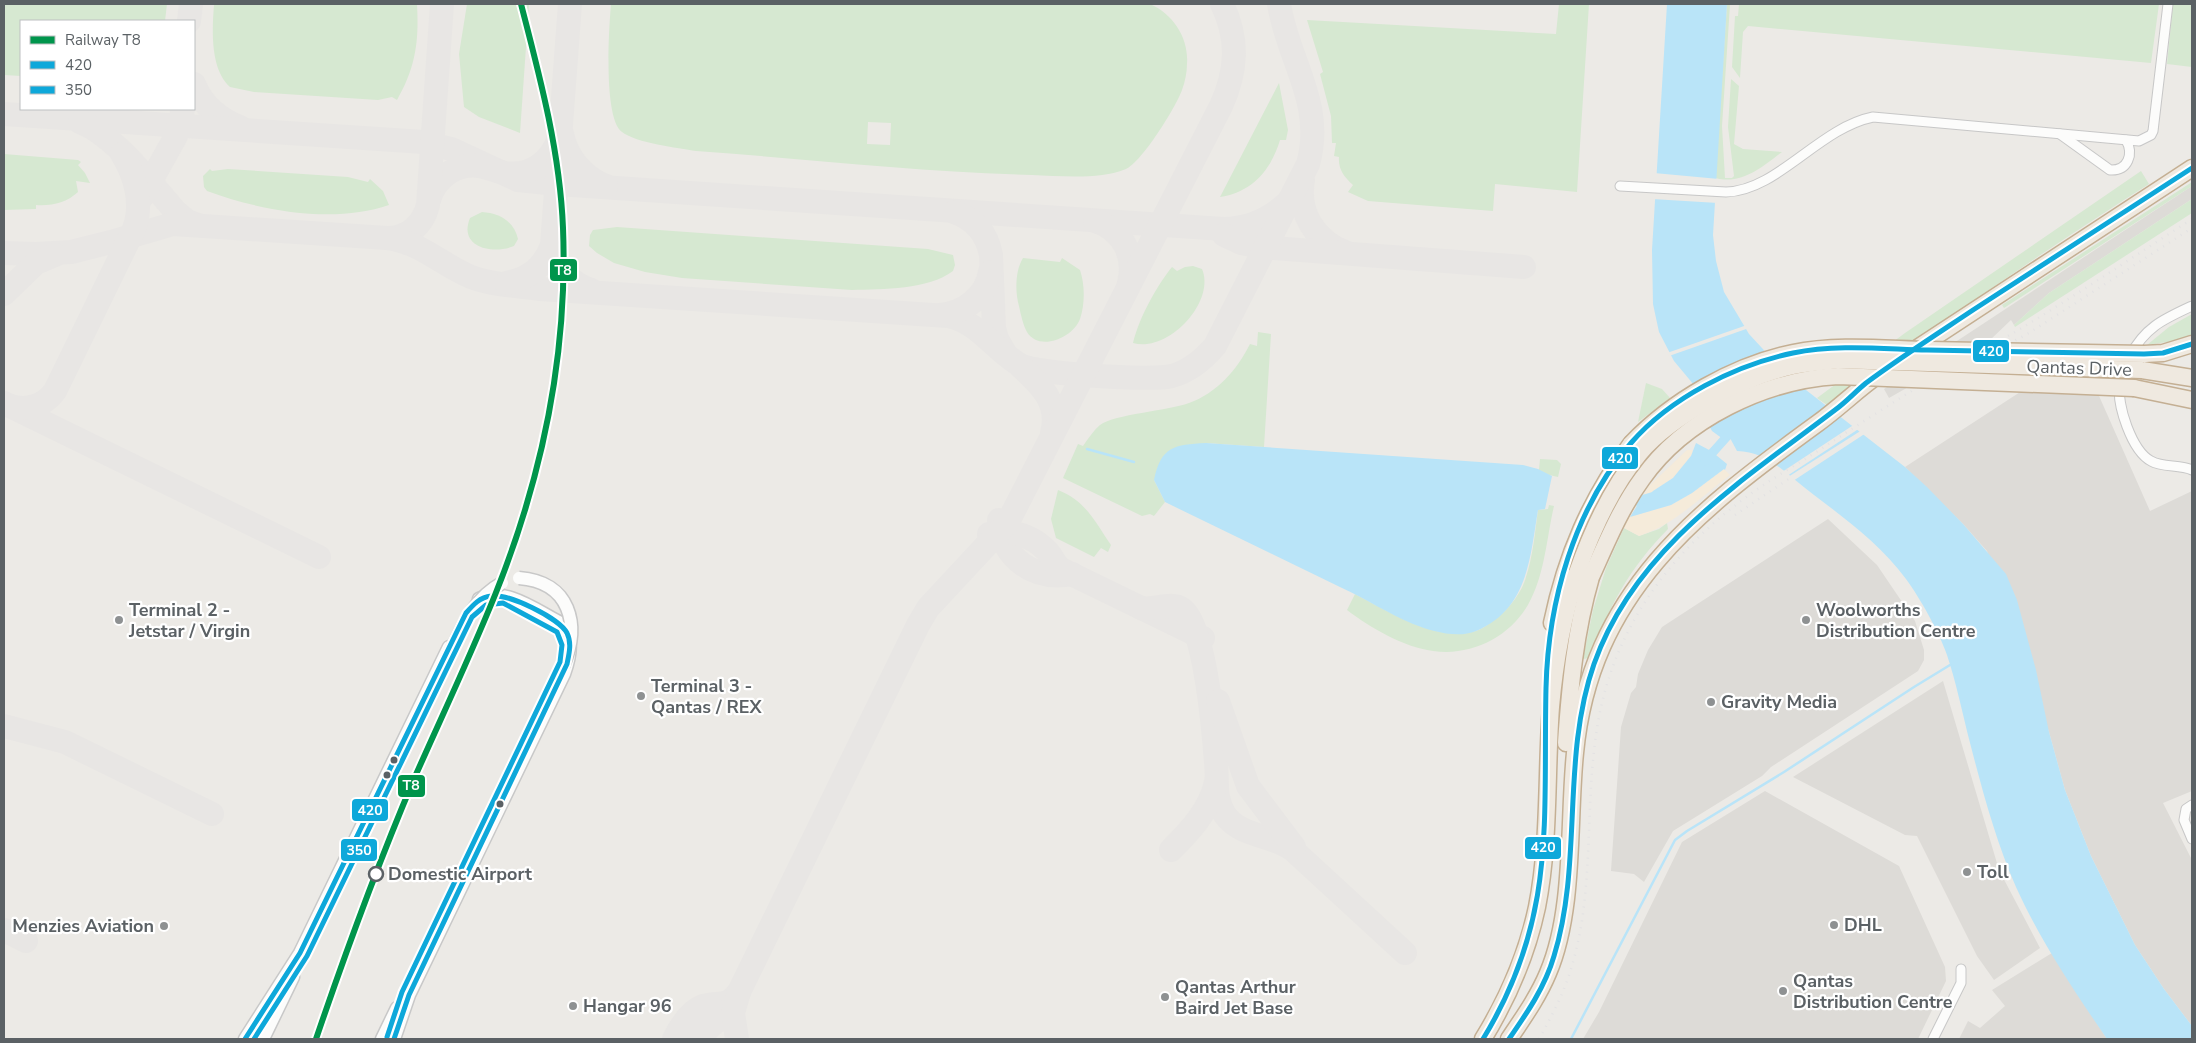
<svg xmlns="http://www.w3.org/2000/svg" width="2196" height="1043" font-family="'Nunito Sans',sans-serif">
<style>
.industrial{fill:#dddbd7}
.green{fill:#d6e8d1;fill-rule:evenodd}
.sand{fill:#f5ebda}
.water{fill:#b9e4f8}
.pier{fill:#eceae6}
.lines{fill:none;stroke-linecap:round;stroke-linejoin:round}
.stream{stroke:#b9e4f8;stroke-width:2.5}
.canal{stroke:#b9e4f8;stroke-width:9}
.taxiway{stroke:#e8e6e4;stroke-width:24}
.street-casing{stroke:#c7c7c7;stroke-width:11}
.secondary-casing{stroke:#c8c8c8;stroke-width:15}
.highway-casing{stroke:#c4af93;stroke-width:19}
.street{stroke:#fcfcfb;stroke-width:9}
.secondary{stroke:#fcfcfb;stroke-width:12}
.highway{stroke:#efe9e0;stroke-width:16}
.rail{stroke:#e3e2e3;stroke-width:2.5;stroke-dasharray:1 6;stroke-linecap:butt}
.secondary-bridge-casing{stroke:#c8c8c8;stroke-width:15;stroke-linecap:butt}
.highway-bridge-casing{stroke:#c4af93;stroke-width:19;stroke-linecap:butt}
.secondary-bridge{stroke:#fcfcfb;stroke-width:12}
.highway-bridge{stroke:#efe9e0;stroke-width:16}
.bus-1-casing{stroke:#fff;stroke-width:9}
.bus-2-casing{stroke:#fff;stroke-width:9}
.bus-1{stroke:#0ea8da;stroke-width:5}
.bus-2{stroke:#0ea8da;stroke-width:5}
.rail-1-casing{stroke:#fff;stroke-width:10}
.rail-1{stroke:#00954c;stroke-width:6}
.poi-dot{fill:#8e9192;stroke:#fff;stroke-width:2}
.bus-dot{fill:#5b6165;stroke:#fff;stroke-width:2}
.stop-dot{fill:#fff;stroke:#5b6165;stroke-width:2.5}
.labels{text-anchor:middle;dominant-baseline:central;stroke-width:4.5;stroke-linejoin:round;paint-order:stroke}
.street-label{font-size:18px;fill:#5b6165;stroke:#fff}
.poi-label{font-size:18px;font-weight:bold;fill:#5b6165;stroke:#fff;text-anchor:start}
.stop-label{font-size:18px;font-weight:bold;fill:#5b6165;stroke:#fff;text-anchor:start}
.line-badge{stroke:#fff;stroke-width:2}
.badge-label{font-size:14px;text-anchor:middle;font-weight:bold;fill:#fff}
</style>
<rect width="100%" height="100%" fill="#eceae6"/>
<g class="industrial">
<path d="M2192,186V199L2049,293L2014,325L2011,320L1989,341L1889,398L1884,389Z"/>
<path d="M2080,353L2150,511L2192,491V791L2163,803L2192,860V1026L2164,989L2135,945L2091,856L2065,790L2049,732L1987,551L1964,525L1905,467Z"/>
<path d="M1828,519L1877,565L1915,621L1924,650V660L1918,671L1771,767L1762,776L1673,831L1644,882L1634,874L1611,871L1621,727L1631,693L1636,687L1638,674L1648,650L1662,627Z"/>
<path d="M1943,681L1999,870L2040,948L1994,980L1977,956L1917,836L1905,835L1793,777Z"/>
<path d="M1765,791L1899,866L1945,967L1946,981L1918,1039H1583L1599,1012L1682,842Z"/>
<path d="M2052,953L2107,1039H1959L1968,1021L1980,1028L2005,1006L1992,990Z"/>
</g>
<g class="green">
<path d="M4,4H167L165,21H21V76L4,75Z"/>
<path d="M217,4H417C419,41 416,67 397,100L392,97L378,100L254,92L230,87C210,69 212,30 214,5Z"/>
<path d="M467,4H529L520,133L479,117L464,107L459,54Z"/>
<path d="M611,4H1150C1173,14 1189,38 1187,64C1187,72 1185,82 1182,90C1176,107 1142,162 1126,169C1100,180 1060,176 1032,175C920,172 808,159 696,151C678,148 636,143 622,132C603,118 609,28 611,4ZM868,122L891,123L890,145L867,144Z"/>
<path d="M1559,4H1589L1577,192L1495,184L1493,211L1368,201L1348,192L1353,185C1344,177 1338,169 1339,157L1334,156L1336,143H1332L1331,116L1320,74L1323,72L1307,20L1556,34Z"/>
<path d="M1739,4H2159L2151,63L1748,26L1743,32L1740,78L1732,67L1735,16H1738Z"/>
<path d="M2173,4H2192V67L2167,64Z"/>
<path d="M1727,5H1730L1722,126L1725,178H1732L1734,176L1728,127L1731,79L1739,86L1734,144L1743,149L1782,152C1762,167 1742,185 1715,178Z"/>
<path d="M1279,83L1288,130L1286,140H1280C1271,170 1252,192 1220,197Z"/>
<path d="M4,154L78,160L81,162L78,165L85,173L90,183L76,181L78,192C66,203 52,206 36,205V209L4,210Z"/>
<path d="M210,169L212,171L228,169L348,177L368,182L370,179L383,191L389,205C334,224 261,211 207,191L204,187L203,176Z"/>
<path d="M2141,171L2149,184C2039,254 1932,328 1827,405L1817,398L1905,333Z"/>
<path d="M2192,182V186L2004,308L2002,305Z"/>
<path d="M2192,199V213L2015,327L2014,325L2049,293Z"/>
<path d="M482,212C499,213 514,221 518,239L514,246C492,255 458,247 470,218Z"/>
<path d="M617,227L928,249L953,255L955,265L953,271C928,290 883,289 852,290L682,278L645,272L614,263L597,253L589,246L590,235L593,230Z"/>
<path d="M1023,258L1060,262L1062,258L1080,270C1085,285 1085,304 1080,319C1073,338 1039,352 1027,332C1023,325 1021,315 1019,306C1015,292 1015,271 1023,258Z"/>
<path d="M1193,266L1202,269C1216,302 1168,353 1133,343C1139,318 1156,287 1172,267L1177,271L1185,267Z"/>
<path d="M2192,314V336L2180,340L2147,345L2169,327Z"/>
<path d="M1258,332L1271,334L1264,447L1206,443L1154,480L1165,502L1154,516L1150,514L1142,516L1063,478L1078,444L1083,446C1088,439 1093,431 1100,425C1115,414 1167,411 1189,403C1217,393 1237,370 1250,344L1257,346Z"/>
<path d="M1646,383L1662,389L1670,398L1638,422Z"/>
<path d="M1540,459L1557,460L1561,464L1558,477L1545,474L1539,470Z"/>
<path d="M1058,490C1086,501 1095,522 1111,545L1108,552L1101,548L1094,557L1056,538L1051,519Z"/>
<path d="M1549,505L1554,506C1547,536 1545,571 1531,599C1514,635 1473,657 1433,651C1403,647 1371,628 1347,610L1355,594C1388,611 1434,641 1472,632C1482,630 1490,623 1498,617C1510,607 1522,592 1526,577C1533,556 1535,532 1538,510L1548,509Z"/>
<path d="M1667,523L1668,529C1630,567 1608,608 1590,658L1583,659L1593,610L1606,568L1624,528L1639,536L1659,529Z"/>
</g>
<g class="sand">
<path d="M1687,450H1692L1693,453L1673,478L1653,491L1645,500L1640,501L1649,486Z"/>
<path d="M1724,469L1730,475C1701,497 1674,525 1639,536L1624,528L1629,517L1671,505L1692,493Z"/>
</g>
<g class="water">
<path d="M1667,4H1727L1713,235L1716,261L1724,292L1749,334L1788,376L1905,467L1927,487L1964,525L2006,574L2017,600L2036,670L2049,732L2065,790L2091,856L2135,945L2164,989L2192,1026V1039H2107C2074,991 2040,940 2016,887C1995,839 1982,789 1969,739C1962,711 1956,682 1947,655C1939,632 1920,598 1906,579C1881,545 1847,520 1814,495C1789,477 1770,452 1737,451L1730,438L1723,439L1712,431L1704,416L1699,391L1674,361L1659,332L1653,304L1652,250Z"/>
<path d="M1206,443L1523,465L1538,469L1552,476L1545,509L1538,510C1530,558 1528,609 1476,631C1457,639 1431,631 1413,624C1389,614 1366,599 1342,588C1283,559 1224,531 1165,502L1154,480C1161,446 1174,445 1206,443Z"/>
<path d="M1696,443L1711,451L1727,464L1725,470L1724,469L1692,493L1671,505L1630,517L1640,501L1645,500L1653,491L1673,478L1691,456Z"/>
</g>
<g class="pier">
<path d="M1654,173L1719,179L1718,203L1652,199Z"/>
<path d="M1747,325L1749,328L1669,356L1667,353Z"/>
<path d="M1855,424L1860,428L1787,476L1782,472Z"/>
<path d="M1862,430L1866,433L1793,481L1788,477Z"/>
</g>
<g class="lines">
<g class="stream">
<path d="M1087,449L1134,462"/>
<path d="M1571,1039L1675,840L1687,831L1784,772L1914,687L1950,665"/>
</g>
<g class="canal">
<path d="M1705,461L1731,432"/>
<path d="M1627,504L1658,495"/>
</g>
<g class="taxiway">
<path d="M189,21L191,4"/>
<path d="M194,84C202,105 220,120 240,127"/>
<path d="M4,114L424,142L451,149L518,180L557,184L1223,229C1248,229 1269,220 1287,203"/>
<path d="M80,122C114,135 151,183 175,211L187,221L198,225"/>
<path d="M562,134C567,158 583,177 606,186"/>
<path d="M1303,180C1297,212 1315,241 1345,252"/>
<path d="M142,197L176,136L183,109"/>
<path d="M429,200C435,178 456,163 479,166C488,167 496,172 505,173C531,177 551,161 559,138"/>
<path d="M954,212C975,219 987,234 991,255L994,328L997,339L1004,351"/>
<path d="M1095,221C1122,229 1136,255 1129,283"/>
<path d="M1224,235L1241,243L1261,247L1524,267"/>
<path d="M553,237C553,263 567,282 591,290"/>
<path d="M387,238C408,238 423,225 428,205L442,4"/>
<path d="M4,253L36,254L71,252L111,242L173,224L387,238C420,242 442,265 471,277C492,285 518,286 540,289L948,316C979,322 994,350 1020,365C1035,374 1152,381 1172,376C1190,371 1203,360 1215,346L1308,164C1325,104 1288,61 1279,4"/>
<path d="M506,283C529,279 544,267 552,245L570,4"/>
<path d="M4,294L36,263L55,255"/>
<path d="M940,315C964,313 986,297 990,272"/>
<path d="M1021,367C1041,385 1060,403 1052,433"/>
<path d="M4,403L319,557"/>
<path d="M10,406C27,411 44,406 55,391L134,229C143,205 136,176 122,154"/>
<path d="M999,520C1001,559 1035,581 1072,574"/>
<path d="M989,534C1010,530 1030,534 1046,550C1052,555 1054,564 1061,569L1203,638"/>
<path d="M1141,608C1155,611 1170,601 1182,609C1205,623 1214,735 1216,763C1218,782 1214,798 1225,815C1241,837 1270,834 1292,849L1405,953"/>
<path d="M1218,701L1248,786L1294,847"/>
<path d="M4,726L65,742L212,814"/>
<path d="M1171,850C1190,831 1210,810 1216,782"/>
<path d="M4,930L26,941"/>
<path d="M674,1039C680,1027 690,1011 703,1006C719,1001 726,1009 739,992"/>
<path d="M699,1039C709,1024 726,1017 735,1002"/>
<path d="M737,1039L733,1013L739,992L918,625L928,608L1008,522L1221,106C1237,71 1239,39 1222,4"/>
</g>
<g class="street-casing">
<g id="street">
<path d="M2060,134L2110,170C2128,171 2134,154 2126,140"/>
<path d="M1620,186L1726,192C1777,191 1819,128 1873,117L2139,141L2151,135L2153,131L2168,4"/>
<path d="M2130,356C2145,327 2164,319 2192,306"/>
<path d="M2120,384C2116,404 2132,451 2151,461C2163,468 2180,464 2192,470"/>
<path d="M2192,805L2186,809L2184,820L2192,839"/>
<path d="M1933,1039L1961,983V969"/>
</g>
</g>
<g class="secondary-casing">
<g id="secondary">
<path d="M245,1039L300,953L449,647"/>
<path d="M263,1039L293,977"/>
<path d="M382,1039L397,1008"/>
<path d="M394,1039L409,995L564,674C570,657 575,636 559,622C537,611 504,586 479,599"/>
</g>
</g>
<g class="highway-casing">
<g id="highway">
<path d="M1910,353L2192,168"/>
<path d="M2144,354L2163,353L2192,344"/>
<path d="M2142,370L2192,378"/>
<path d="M2134,388L2192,400"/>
<path d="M1552,623C1566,556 1590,500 1631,444"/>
<path d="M1566,743C1570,687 1575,632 1591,577"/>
<path d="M1483,1039C1508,998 1527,954 1537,907C1550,841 1546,773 1551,707C1555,661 1563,617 1577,573"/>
<path d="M1509,1039C1523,1018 1538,997 1548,973C1575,910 1568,821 1575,753C1590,593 1697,511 1818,423C1840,407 1859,388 1881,373"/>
</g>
</g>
<use href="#street" class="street"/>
<use href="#secondary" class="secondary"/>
<use href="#highway" class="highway"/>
<g class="rail">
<path d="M1954,374L2029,333L2192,228"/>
<path d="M1735,515L1793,476"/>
<path d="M1539,1039C1553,1014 1566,989 1573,962C1599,871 1579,773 1608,681C1631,606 1682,544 1745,498C1769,480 1796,465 1821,449C1873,415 1926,381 1980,350C1991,343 2004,339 2015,332C2075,296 2133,257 2192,219"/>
</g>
<g class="secondary-bridge-casing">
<g id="secondary-bridge">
<path d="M519,578C570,582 581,624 563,666"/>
<path d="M447,660C461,630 472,599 502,583"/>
</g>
</g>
<g class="highway-bridge-casing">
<g id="highway-bridge">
<path d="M1631,444C1672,401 1734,365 1793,353C1837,344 1884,349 1929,350C2000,351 2072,352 2144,354"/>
<path d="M1577,573C1592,530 1611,488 1640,453C1671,416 1746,376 1793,366C1808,363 1823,362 1838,360L2142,370"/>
<path d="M1591,577C1606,544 1620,509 1642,479C1684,419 1765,380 1838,376L2134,388"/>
</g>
</g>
<use href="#secondary-bridge" class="secondary-bridge"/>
<use href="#highway-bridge" class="highway-bridge"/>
<g class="bus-1-casing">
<g id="bus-1">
<path d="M245,1039L300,953L466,613C473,605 480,597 491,596C508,593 559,618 567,633C572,643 569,654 567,664L409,995L394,1039"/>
<path d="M1483,1039C1557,918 1543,822 1546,688C1548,602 1574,509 1631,443C1670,398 1735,365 1793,353C1837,344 1883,349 1927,350C1999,352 2072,352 2144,354L2163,353L2192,344"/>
<path d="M1509,1039C1527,1013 1545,987 1554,956C1583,862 1561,758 1594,664C1635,548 1742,481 1835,410C1846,402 1855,392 1866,383C1901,357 1937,334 1973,310C2046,262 2119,216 2192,168"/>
</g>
</g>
<g class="bus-2-casing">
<path id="bus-2" d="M254,1039L307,956L472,617L486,605L503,603L557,632L562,645L560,662L402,992L387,1037"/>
</g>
<use href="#bus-1" class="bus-1"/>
<use href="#bus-2" class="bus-2"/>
<g class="rail-1-casing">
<path id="rail-1" d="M316,1039C346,951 378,864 414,779C441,718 470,657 495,595C542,478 568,355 563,228C560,152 540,77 521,4"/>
</g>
<use href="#rail-1" class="rail-1"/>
</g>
<g class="poi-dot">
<circle cx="119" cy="620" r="5"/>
<circle cx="1806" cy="620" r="5"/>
<circle cx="641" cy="696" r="5"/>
<circle cx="1711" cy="702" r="5"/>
<circle cx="1967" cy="872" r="5"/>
<circle cx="1834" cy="925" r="5"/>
<circle cx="164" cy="926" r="5"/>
<circle cx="1783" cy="991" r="5"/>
<circle cx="1165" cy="997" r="5"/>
<circle cx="573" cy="1006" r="5"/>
</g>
<g class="bus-dot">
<circle cx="394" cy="760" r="4.5"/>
<circle cx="387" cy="775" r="4.5"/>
<circle cx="500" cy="804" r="4.5"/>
</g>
<circle class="stop-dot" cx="376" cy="874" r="7"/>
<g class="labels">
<g class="street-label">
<text transform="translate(2079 368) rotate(2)">Qantas Drive</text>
</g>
<g class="poi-label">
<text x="129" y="610">Terminal 2 -<tspan x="129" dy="21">Jetstar / Virgin</tspan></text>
<text x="1816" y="610">Woolworths<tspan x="1816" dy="21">Distribution Centre</tspan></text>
<text x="651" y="686">Terminal 3 -<tspan x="651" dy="21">Qantas / REX</tspan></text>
<text x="1721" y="702">Gravity Media</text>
<text x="1977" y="872">Toll</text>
<text x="1844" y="925">DHL</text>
<text x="154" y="926" text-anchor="end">Menzies Aviation</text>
<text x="1793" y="981">Qantas<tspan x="1793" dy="21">Distribution Centre</tspan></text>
<text x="1175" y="987">Qantas Arthur<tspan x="1175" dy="21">Baird Jet Base</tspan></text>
<text x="583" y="1006">Hangar 96</text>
</g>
<g class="stop-label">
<text x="388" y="874">Domestic Airport</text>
</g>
</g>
<g class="line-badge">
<rect x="549" y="258" width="29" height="24" rx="5" fill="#00954c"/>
<rect x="1972" y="339" width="38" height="24" rx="5" fill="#0ea8da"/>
<rect x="1601" y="446" width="38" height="24" rx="5" fill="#0ea8da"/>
<rect x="397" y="774" width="29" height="24" rx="5" fill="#00954c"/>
<rect x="351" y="798" width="38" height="24" rx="5" fill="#0ea8da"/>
<rect x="1524" y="836" width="38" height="24" rx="5" fill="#0ea8da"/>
<rect x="340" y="838" width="38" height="24" rx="5" fill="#0ea8da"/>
</g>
<g class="badge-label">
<text x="563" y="275">T8</text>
<text x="1991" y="356">420</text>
<text x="1620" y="463">420</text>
<text x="411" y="790">T8</text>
<text x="370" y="815">420</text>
<text x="1543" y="852">420</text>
<text x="359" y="855">350</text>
</g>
<rect width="2196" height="1043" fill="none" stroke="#5b6165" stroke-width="10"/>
<rect x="20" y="20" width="175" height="90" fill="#ffffff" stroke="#bdc0c1"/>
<rect x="30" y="36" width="25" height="8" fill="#00954c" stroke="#bdc0c1"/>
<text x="65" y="45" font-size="15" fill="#5b6165">Railway T8</text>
<rect x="30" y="61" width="25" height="8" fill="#0ea8da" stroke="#bdc0c1"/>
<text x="65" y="70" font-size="15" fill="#5b6165">420</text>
<rect x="30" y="86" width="25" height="8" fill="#0ea8da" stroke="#bdc0c1"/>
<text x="65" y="95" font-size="15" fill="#5b6165">350</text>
</svg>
